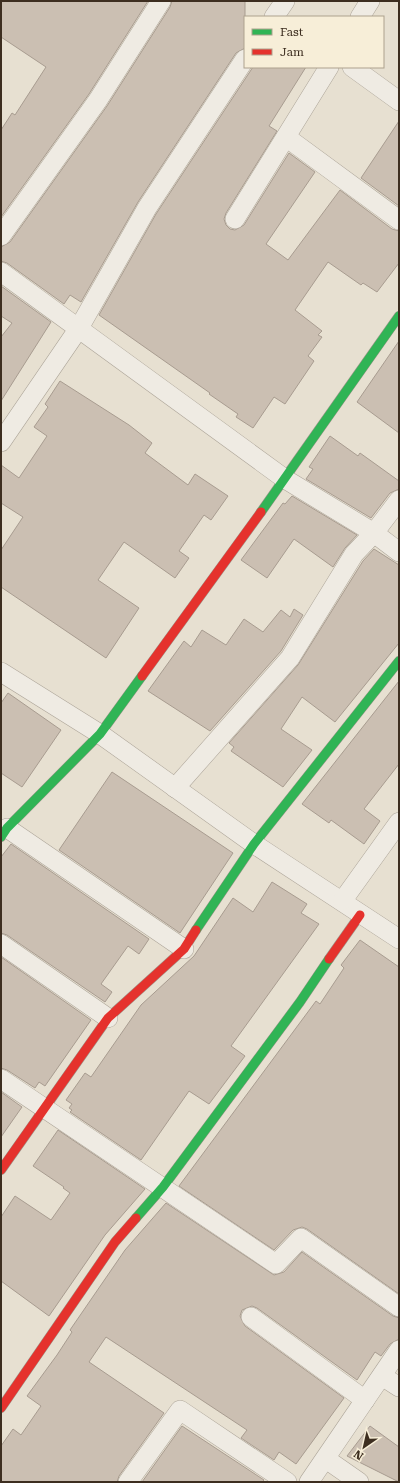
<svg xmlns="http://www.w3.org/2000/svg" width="400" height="1483" font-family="'Roboto Serif',serif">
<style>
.building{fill:#cbbfb2;stroke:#a89c90}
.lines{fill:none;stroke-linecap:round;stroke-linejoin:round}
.street-casing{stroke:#ada599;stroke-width:20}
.fast-casing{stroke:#9c958a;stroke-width:10}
.jam-casing{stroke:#9c958a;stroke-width:10}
.street{stroke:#efebe3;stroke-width:19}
.fast{stroke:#30b455;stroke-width:9}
.jam{stroke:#e5322d;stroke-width:9}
</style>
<rect width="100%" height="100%" fill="#e7e0d1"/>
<g class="building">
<path d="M1,1H148L89,94L1,217V130L12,113L15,115L46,67L1,37Z"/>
<path d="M172,1H245V48L236,53L138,202L81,302L70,295L64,304L7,263L1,261V247L10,242L107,106L170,7Z"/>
<path d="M253,67H306L269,126L277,131L226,213L224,219L226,225L230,229L235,230L244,225L289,153L315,172L266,244L288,260L340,190L392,229L399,231V263L377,292L363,283L361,285L328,262L295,310L322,331L318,335L322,337L308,356L314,361L285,404L274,397L253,428L236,417L238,414L209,394L210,393L99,315L156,214Z"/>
<path d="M399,121V206L361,178Z"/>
<path d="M1,286L51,322L1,401V337L12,323L1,316Z"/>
<path d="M399,341V433L357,402Z"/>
<path d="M60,381L129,425L152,443L145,453L188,485L195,474L228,496L211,520L204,515L179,551L189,558L175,578L124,542L98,580L139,608L106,658L1,587V550L23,517L1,503V465L19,478L47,436L34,427L48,407L45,404Z"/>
<path d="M330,436L358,456L360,453L399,481V489L390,493L371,518L306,479L313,469L309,467Z"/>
<path d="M292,496L357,535L345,548L333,567L294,539L267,578L241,560L283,503L285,504Z"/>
<path d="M374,549L399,565V643L335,722L302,697L281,729L312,750L283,787L231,751L234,747L229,743L298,665L363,561Z"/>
<path d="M294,609L303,615L281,651L210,731L148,691L184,641L191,647L202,630L226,645L244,619L263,632L281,610L290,617Z"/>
<path d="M399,681V764L364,809L380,821L364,844L331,820L329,823L302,804Z"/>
<path d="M8,693L61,730L22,787L1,773V703Z"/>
<path d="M112,772L233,853L180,933L59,850Z"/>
<path d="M11,844L149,939L139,954L128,946L101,984L112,992L105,1002L7,935L1,933V857Z"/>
<path d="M272,882L307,904L301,913L319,924L231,1046L245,1056L209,1104L189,1091L141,1160L70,1112L72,1110L69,1108L72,1104L66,1100L85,1073L91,1077L141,1005L194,956L233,898L253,912Z"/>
<path d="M360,940L399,967V1294L307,1229L302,1227L293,1230L274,1250L179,1186L316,1001L320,1004L344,968L341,965Z"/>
<path d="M1,957L91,1020L45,1086L39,1082L35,1088L7,1070L1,1068Z"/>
<path d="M1,1092L22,1107L1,1137Z"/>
<path d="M58,1130L145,1189L105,1235L49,1316L1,1281V1217L15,1196L51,1220L70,1193L63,1188L64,1187L33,1166Z"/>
<path d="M166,1203L274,1275L284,1272L302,1252L393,1316L399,1318V1339L390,1344L381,1356L375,1352L357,1380L257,1308L252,1306L242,1310L240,1316L245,1326L344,1398L296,1464L279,1452L274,1460L241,1438L247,1430L106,1337L89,1362L164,1413L119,1476L117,1482H1V1446L13,1429L21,1435L41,1406L27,1396L57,1355L72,1332L70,1330L125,1250Z"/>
<path d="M182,1426L264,1480L262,1482H142Z"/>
<path d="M370,1426L399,1447V1482L347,1456Z"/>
</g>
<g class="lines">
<g class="street-casing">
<g id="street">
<path d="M274,17L285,1"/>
<path d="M360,17L370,1"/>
<path d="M352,67L399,101"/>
<path d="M286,137L399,220"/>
<path d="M235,219L329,67"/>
<path d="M1,236L98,100L161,1"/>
<path d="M1,272L285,479L374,533L399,552"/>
<path d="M1,442L79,328L147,208L245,59"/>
<path d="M1,672L100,734L254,844L399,939"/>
<path d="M175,788L290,658L354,554L374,533L399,500"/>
<path d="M7,828L184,949"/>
<path d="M343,900L399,822"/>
<path d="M1,944L108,1018"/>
<path d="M1,1079L276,1264L301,1238L399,1307"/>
<path d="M251,1317L365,1400"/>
<path d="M382,1376L399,1387"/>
<path d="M326,1459L359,1482"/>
<path d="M128,1482L180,1410L287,1482"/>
<path d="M309,1482L399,1350"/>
</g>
</g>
<g class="fast-casing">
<g id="fast">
<path d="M261,512L399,316"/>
<path d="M1,837L7,828L100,734L142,676"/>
<path d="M196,930L254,844L399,661"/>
<path d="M136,1218L163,1187L300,1002L329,959"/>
</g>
</g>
<g class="jam-casing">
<g id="jam">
<path d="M142,676L261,512"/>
<path d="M329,959L360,915"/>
<path d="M1,1170L108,1018L184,949L196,930"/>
<path d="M1,1408L115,1242L136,1218"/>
</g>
</g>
<use href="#street" class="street"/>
<use href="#fast" class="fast"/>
<use href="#jam" class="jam"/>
</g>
<rect width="400" height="1483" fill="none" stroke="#3d2e20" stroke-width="4"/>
<rect x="244" y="16" width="140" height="52" fill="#f7eed8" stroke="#ada18e"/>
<rect x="252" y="29" width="20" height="6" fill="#30b455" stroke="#ada18e"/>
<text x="280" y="36" font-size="12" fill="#3d2e20">Fast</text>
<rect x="252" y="49" width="20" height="6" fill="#e5322d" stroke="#ada18e"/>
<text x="280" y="56" font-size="12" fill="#3d2e20">Jam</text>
<g transform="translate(364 1447) rotate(214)" stroke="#f7eed8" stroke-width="3" paint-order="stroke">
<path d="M0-3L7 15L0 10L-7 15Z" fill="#3d2e20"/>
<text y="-6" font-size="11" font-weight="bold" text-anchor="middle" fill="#3d2e20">N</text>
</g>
</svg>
